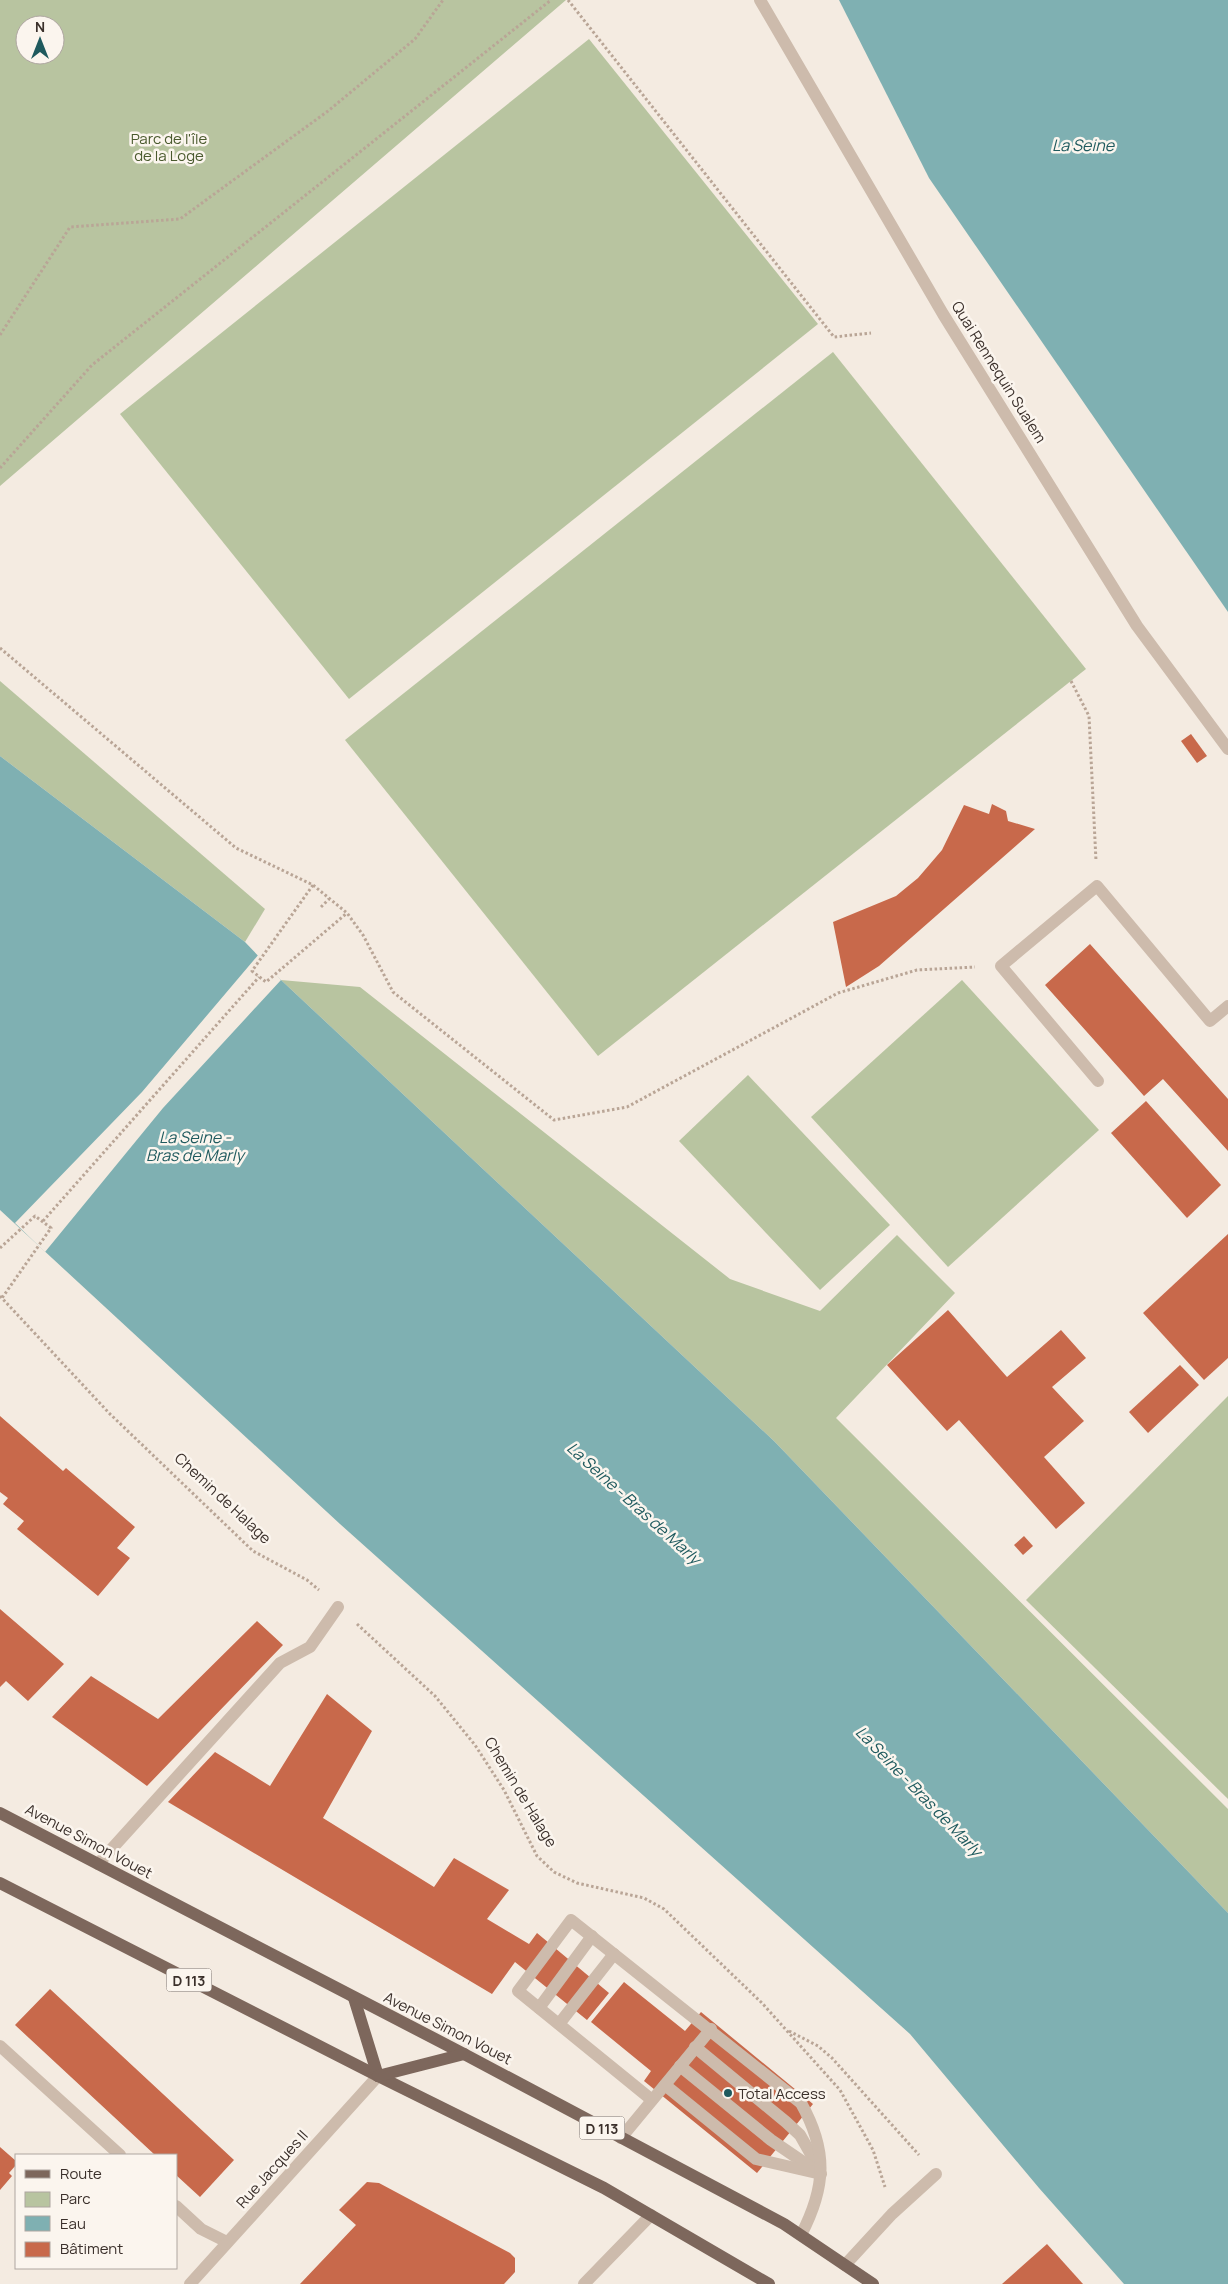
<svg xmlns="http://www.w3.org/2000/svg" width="1228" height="2284" font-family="Manrope,sans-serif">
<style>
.green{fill:#b8c4a0;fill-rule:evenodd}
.water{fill:#7fb0b2}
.pier{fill:#f4ebe1}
.building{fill:#c8694b}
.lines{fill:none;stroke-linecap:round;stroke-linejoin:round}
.path{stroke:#b9a596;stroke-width:3;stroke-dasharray:2.5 2.5;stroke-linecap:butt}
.lane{stroke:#cdbbac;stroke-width:12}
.street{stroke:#cdbbac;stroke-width:12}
.primary{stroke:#7d675c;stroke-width:12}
.poi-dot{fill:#1f5a5e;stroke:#fbf5ee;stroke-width:2}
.labels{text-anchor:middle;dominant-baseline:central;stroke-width:5;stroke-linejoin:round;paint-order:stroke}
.shield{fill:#fbf5ee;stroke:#756b66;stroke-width:1}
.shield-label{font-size:14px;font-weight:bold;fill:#3b302b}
.park-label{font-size:15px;fill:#4a5a2e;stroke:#fbf5ee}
.street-label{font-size:15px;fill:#3b302b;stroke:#fbf5ee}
.poi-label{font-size:15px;fill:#3b302b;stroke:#fbf5ee;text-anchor:start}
.water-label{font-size:16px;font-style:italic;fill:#1f5a5e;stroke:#fbf5ee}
</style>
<rect width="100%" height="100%" fill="#f4ebe1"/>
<g class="green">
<path d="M0,0H566L0,486ZM25,25H55V55H25Z"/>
<path d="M589,39L818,324L349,699L120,414Z"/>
<path d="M833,352L1086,669L598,1056L345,740Z"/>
<path d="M0,681L265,909L245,942L0,756Z"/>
<path d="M281,980L360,987L730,1279L820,1311L897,1235L955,1293L836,1418L1228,1809V1913L774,1441Z"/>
<path d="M962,980L1099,1130L948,1267L811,1117Z"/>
<path d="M748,1075L890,1225L820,1290L679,1141Z"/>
<path d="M1228,1396V1799L1026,1600Z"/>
</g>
<g class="water">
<path d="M839,0H1228V612L929,178Z"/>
<path d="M0,756L245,942L281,980L774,1441L1228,1913V2284H1124L1039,2188L910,2034L340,1524L0,1210Z"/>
</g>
<path class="pier" d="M259,954L281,980L163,1108L45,1252L15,1223L142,1092Z"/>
<g class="building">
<path d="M1191,734L1207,756L1197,763L1181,741Z"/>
<path d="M992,804L1006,811L1008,821L1035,829L879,966L846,987L833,922L896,896L918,878L942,850L964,805L989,814Z"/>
<path d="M1090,944L1228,1099V1151L1163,1079L1144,1096L1045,985Z"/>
<path d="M1146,1101L1221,1185L1187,1218L1111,1133Z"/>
<path d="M1228,1234V1358L1204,1380L1143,1313Z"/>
<path d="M948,1310L1007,1377L1061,1330L1086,1358L1052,1387L1084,1421L1044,1457L1085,1503L1056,1529L959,1420L947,1431L887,1365Z"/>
<path d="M1180,1365L1199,1385L1148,1433L1129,1412Z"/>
<path d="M0,1416L63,1471L66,1468L135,1527L117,1548L130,1558L98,1596L17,1529L24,1521L3,1504L8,1498L0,1492Z"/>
<path d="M1024,1536L1033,1546L1023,1555L1014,1545Z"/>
<path d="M0,1609L64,1664L28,1701L6,1681L0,1687Z"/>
<path d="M257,1621L283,1645L147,1786L52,1717L91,1676L158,1719Z"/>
<path d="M327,1694L372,1731L323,1818L434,1887L454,1858L509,1890L487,1919L529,1944L537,1933L609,1993L587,2020L515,1962L492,1994L168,1802L215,1752L270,1786Z"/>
<path d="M624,1982L685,2031L701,2012L813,2104L757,2173L644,2081L651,2071L591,2022Z"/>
<path d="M50,1989L234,2160L200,2197L176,2175V2155H155L15,2025Z"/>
<path d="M0,2147L16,2161V2165L9,2173L12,2176L0,2190Z"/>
<path d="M367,2182L379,2183L510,2253L515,2258V2272L504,2284H300L356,2225L339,2210Z"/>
<path d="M1047,2244L1083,2284H1002Z"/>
</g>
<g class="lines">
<g class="path">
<path d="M568,0L834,337L871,333"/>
<path d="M0,335L70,227L180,219L328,111L415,39L443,0"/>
<path d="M0,468L92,365L551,0"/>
<path d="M0,648L236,848L313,885L347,913L363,935L393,992L554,1120L627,1107L838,993L917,970L975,967"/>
<path d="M1071,681L1089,716L1096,861"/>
<path d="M313,885L252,971L266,982L347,913"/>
<path d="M321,907L329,899"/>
<path d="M43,1221L259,977"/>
<path d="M0,1248L35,1216L51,1228L2,1298"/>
<path d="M0,1296L109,1413L253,1551L307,1580L319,1590"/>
<path d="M357,1624L435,1696L475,1745L504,1790L537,1856L554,1872L577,1883L644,1898L664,1909L762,2003L840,2090L873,2150L885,2187"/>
<path d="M789,2031L818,2046L832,2058L919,2155"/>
</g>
<g class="lane">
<path d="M1098,1081L1001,966L1097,886L1210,1021L1228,1006"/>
<path d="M98,1864L280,1663L310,1647L338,1607"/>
<path d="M539,2008L592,1936"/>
<path d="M559,2024L614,1954"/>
<path d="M0,2046L120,2155"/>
<path d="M695,2047L786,2122L800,2135L817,2165"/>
<path d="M680,2066L771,2140L815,2170"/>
<path d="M665,2085L756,2159L821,2174"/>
<path d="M652,2100L518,1991L571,1920L801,2103C828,2151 826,2187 801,2235"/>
<path d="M621,2138L711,2029"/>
<path d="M176,2206L201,2229L227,2242"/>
<path d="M845,2265L892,2214L936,2174"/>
<path d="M584,2284L651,2215"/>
</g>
<g class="street">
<path d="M760,0L943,314L1137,626L1228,749"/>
<path d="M190,2284L378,2076"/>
</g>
<g class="primary">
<path d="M0,1813L464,2054L784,2224L873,2284"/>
<path d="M0,1883L378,2076L604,2188L769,2284"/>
<path d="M354,1998L378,2076"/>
<path d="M378,2076L464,2054"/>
</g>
</g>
<circle class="poi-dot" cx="728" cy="2093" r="5"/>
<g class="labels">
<g class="shield">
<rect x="166.5" y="1968.5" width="45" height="23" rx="4"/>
<rect x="579.5" y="2116.5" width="45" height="23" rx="4"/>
</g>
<g class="shield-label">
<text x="189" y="1980">D 113</text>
<text x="602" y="2128">D 113</text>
</g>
<g class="park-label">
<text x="169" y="138">Parc de l'île<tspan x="169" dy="17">de la Loge</tspan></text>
</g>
<g class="street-label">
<text transform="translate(999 372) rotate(58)">Quai Rennequin Sualem</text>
<text transform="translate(223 1498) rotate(43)">Chemin de Halage</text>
<text transform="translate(521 1792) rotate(59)">Chemin de Halage</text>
<text transform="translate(89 1841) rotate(28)">Avenue Simon Vouet</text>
<text transform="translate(448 2028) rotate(27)">Avenue Simon Vouet</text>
<text transform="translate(272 2169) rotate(-48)">Rue Jacques II</text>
</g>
<g class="poi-label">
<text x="738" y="2093">Total Access</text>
</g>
<g class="water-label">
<text x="1083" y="145">La Seine</text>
<text x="195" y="1137">La Seine -<tspan x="195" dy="18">Bras de Marly</tspan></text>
<text transform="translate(634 1503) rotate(42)">La Seine - Bras de Marly</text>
<text transform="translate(919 1791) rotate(46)">La Seine - Bras de Marly</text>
</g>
</g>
<rect x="15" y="2154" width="162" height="115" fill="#fbf5ee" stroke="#aea6a0"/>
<rect x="25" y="2170" width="25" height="8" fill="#7d675c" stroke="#aea6a0"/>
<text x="60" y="2179" font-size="15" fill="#3b302b">Route</text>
<rect x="25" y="2192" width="25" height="15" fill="#b8c4a0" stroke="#aea6a0"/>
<text x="60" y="2204" font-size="15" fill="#3b302b">Parc</text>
<rect x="25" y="2216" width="25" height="15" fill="#7fb0b2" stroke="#aea6a0"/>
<text x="60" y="2229" font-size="15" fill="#3b302b">Eau</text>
<rect x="25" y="2242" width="25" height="15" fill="#c8694b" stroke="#aea6a0"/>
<text x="60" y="2254" font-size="15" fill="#3b302b">Bâtiment</text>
<g transform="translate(40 40)"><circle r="24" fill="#fbf5ee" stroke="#aea6a0"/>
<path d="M0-4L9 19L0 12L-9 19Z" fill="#1f5a5e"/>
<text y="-8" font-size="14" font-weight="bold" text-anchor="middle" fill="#3b302b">N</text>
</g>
</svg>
